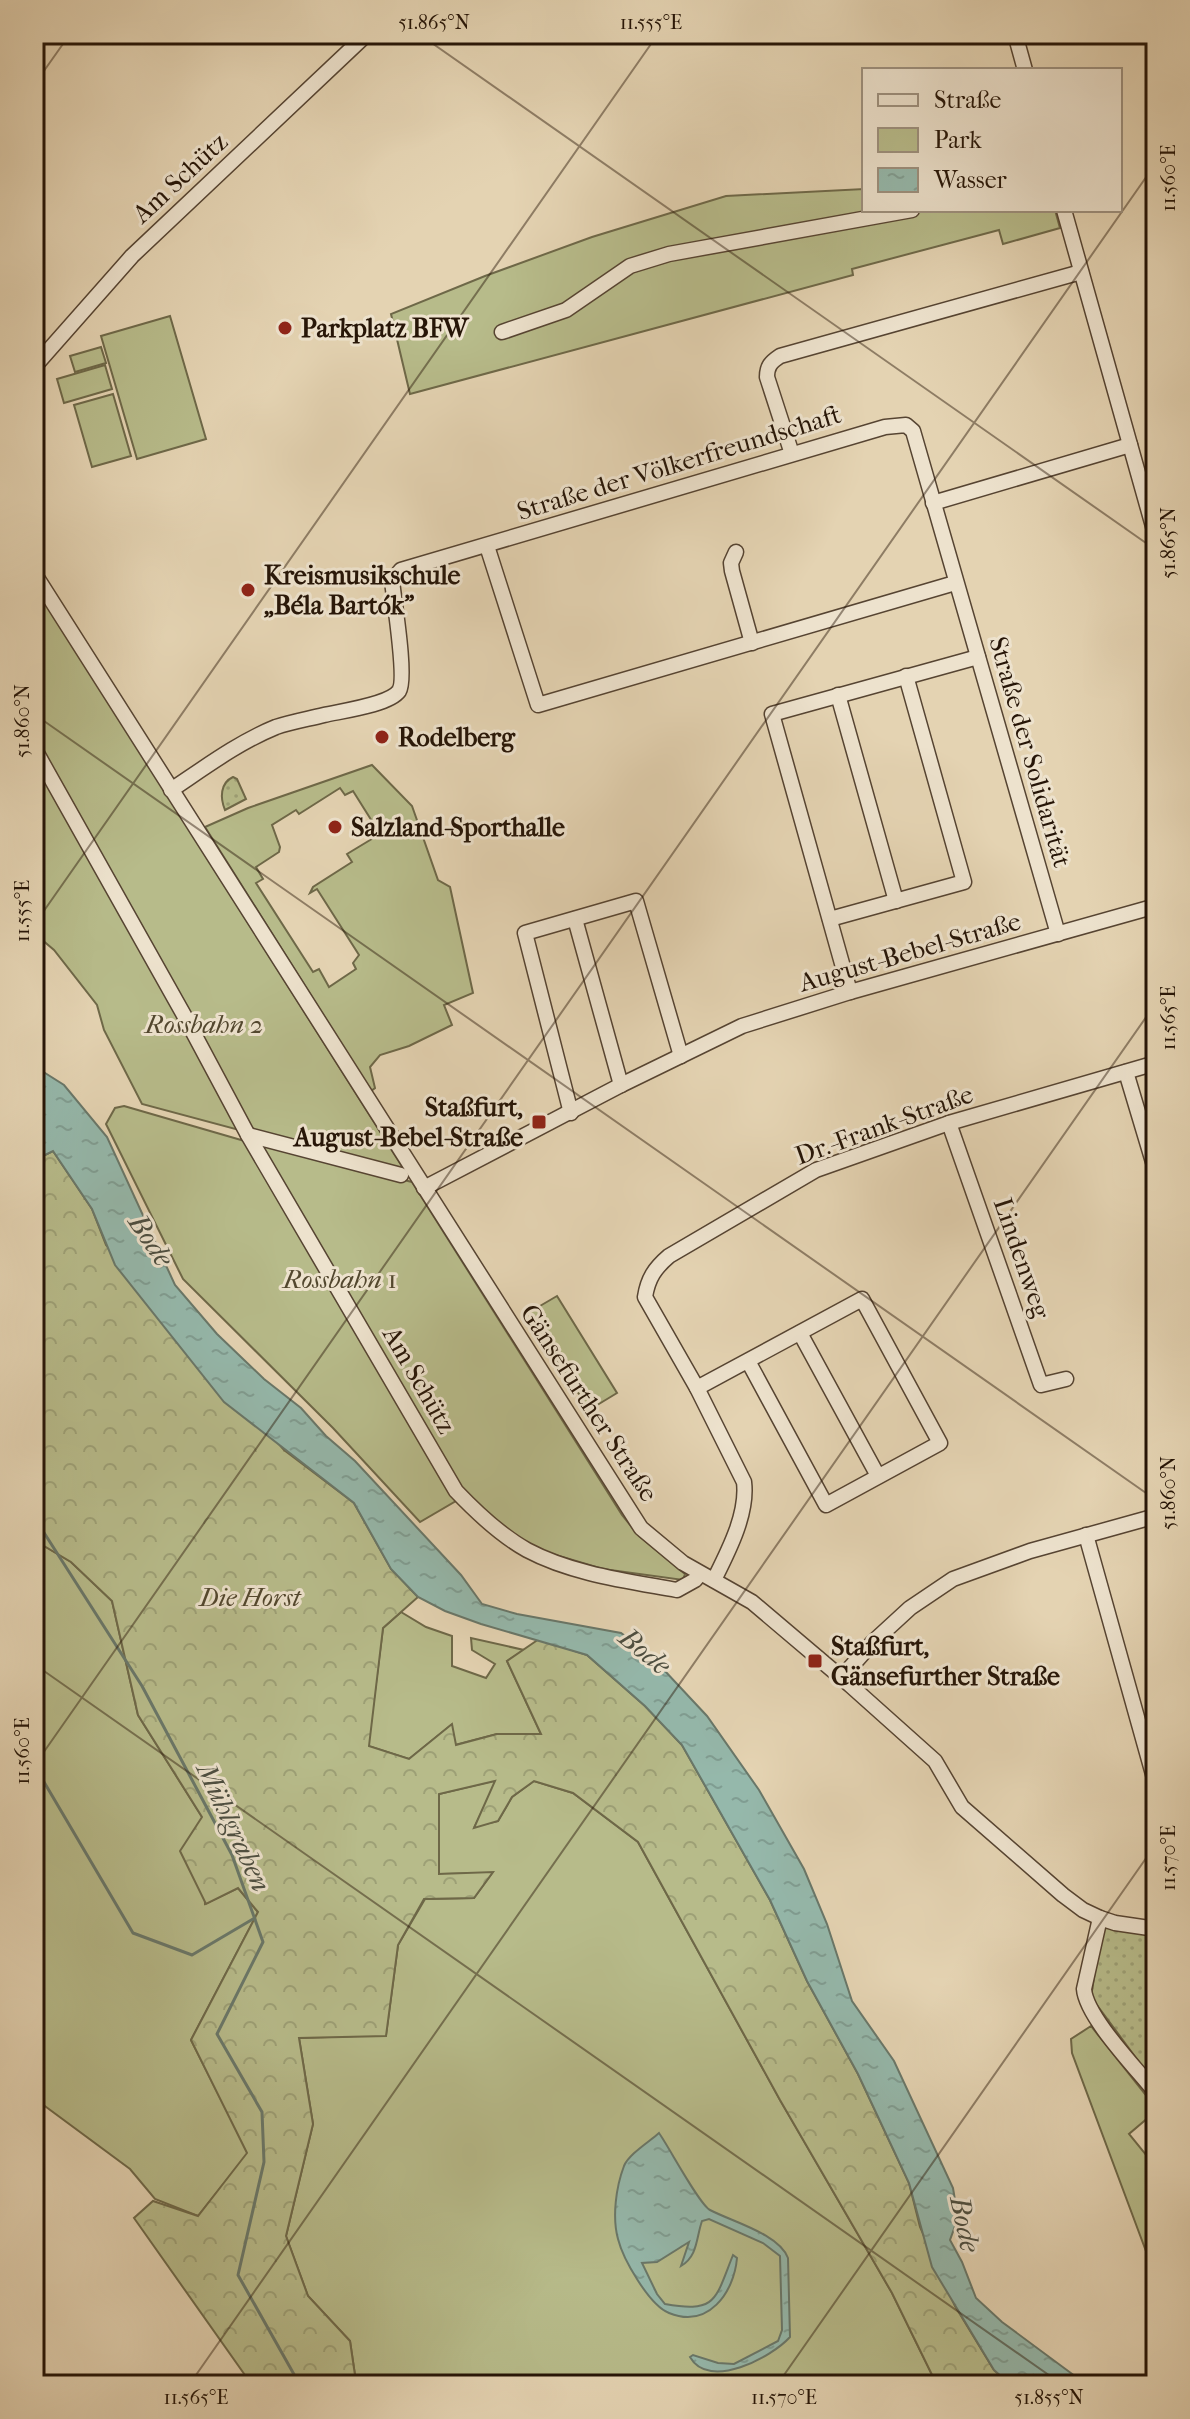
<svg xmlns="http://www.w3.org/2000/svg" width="1190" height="2419" font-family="'IM FELL French Canon',serif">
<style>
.green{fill:#b7bb8a;stroke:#6e6848;stroke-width:2;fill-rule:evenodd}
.forest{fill:url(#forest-crowns);stroke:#6e6848;stroke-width:2}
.park{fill:url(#park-dots);stroke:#6e6848;stroke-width:2}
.water{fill:url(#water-ripples);stroke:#697769;stroke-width:2}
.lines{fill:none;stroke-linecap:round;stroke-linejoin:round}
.stream{stroke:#697769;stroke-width:3}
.minor-casing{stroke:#564432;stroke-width:17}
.minor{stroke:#ede2cd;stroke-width:14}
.ticks{fill:none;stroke:#261507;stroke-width:2;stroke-opacity:0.45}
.poi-dot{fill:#8f2418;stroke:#ede2cd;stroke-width:3}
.labels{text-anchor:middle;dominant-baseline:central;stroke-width:6;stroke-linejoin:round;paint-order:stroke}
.street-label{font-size:26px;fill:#261507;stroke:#ede2cd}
.poi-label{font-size:26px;font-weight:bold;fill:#261507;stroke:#ede2cd;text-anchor:start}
.park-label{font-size:26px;font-style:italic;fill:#52472e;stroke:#ede2cd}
.water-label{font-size:28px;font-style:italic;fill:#4d4e40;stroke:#ede2cd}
.neatline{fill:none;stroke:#261507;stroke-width:3}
.ticks-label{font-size:20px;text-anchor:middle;fill:#261507}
</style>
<defs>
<pattern id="forest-crowns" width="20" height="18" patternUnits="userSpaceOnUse" patternTransform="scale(2)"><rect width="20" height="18" fill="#b7bb8a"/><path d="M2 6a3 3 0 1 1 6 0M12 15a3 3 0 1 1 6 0" fill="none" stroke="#9da076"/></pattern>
<pattern id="park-dots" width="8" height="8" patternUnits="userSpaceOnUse" patternTransform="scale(2)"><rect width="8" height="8" fill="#b7bb8a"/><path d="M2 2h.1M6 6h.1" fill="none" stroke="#9da076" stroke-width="1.8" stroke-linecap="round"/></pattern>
<pattern id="water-ripples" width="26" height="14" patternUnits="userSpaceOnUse" patternTransform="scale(2)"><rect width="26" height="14" fill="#95b8ab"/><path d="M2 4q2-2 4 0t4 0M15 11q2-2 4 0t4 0" fill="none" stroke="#809d92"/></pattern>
</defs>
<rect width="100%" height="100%" fill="#e4d3b2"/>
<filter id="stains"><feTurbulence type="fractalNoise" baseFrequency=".0025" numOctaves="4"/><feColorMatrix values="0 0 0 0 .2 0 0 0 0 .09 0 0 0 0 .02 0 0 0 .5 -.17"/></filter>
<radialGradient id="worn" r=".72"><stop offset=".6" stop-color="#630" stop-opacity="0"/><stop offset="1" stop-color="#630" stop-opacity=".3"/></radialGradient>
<g class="green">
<path d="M864,189V210H1055L1060,228L1003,244L999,230L852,269L853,275L410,394L391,314L485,276L592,237L726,196Z"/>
<path d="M170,316L206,439L137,459L101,336Z"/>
<path d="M101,347L106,363L75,372L70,356Z"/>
<path d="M105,365L112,389L64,403L57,379Z"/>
<path d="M113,394L131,456L92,467L74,405Z"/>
<path d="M34,584L403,1168V1171L400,1173L142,1104L104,1030L97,1005L54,950L34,933Z"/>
<path d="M372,765L412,806L438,880L450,887L473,993L444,1005L452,1025L409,1046L380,1055L370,1067L375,1088L371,1091L205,827L248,808ZM340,788L345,795L353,791L380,834L347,854L352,862L313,887L310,893L317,889L359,955L353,963L356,969L329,987L319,969L313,972L256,883L263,879L256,867L279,852L280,847L272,825L296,810L299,814Z"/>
<path d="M124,1106L248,1142L412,1182L622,1515L639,1536L685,1574L683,1580L603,1569L532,1548L463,1497L420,1522L333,1428L183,1279L106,1124L115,1108Z"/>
<path d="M557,1296L617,1393L589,1410L528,1313Z"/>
<path d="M34,1540L71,1562L112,1601L138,1715L202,1817L205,1904L238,1888L258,1912L191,2040L248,2153L198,2216L155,2199L130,2169L34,2098Z"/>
<path d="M401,1612L426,1627L452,1636V1666L486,1678L495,1664L472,1650L471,1638L524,1650L507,1661L541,1734H497L455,1745L451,1725L409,1759L368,1746L383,1628Z"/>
<path d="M497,1780L475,1826L498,1821L512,1797L534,1781L573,1793L638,1842L780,2100L892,2293L937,2385H376L356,2382L350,2341L308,2296L286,2236L313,2124L299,2038L386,2035L398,1945L425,1899L474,1898L492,1873L439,1874V1794Z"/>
<path d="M1091,2026L1156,2108V2111L1129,2134L1156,2167V2278L1072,2053L1071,2039Z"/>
</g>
<path class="forest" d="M34,1141L45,1155L53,1151L92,1209L106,1245L284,1450L354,1503L391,1569L418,1597L383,1628L369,1746L409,1759L452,1724L456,1745L497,1734H541L507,1661L539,1639L587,1655L645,1706L682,1745L770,1900L807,1981L858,2074L909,2183L920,2227L955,2306L994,2370L1011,2385H937L892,2293L780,2100L638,1842L573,1793L534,1781L512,1797L498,1821L474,1828L495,1781L439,1794V1874L493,1872L474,1898L424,1899L398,1945L386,2036L299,2038L313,2124L286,2236L308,2296L350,2341L356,2382L376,2385H252L134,2218L153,2201L198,2216L247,2153L191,2040L258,1912L238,1888L206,1904L180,1851L202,1817L138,1715L112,1601L71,1562L34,1540Z"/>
<g class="park">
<path d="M233,777L237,779L246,799L225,810C220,798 220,783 233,777Z"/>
<path d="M1109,1926L1156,1933V2085L1091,1997L1101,1932Z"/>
</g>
<g class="water">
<path d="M34,1066L64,1085L107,1137L175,1285L217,1334L264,1379L301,1408L326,1436L355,1461L461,1575L482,1604L517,1614L621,1633L650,1655L707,1716L759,1790L804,1869L827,1924L852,2001L894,2061L953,2188L958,2218L950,2240L962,2262L976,2298L1002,2322L1087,2385H1011L994,2370L932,2267L909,2183L858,2074L807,1981L770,1900L682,1745L645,1706L587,1655L481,1624L445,1611L418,1597L391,1569L354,1503L224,1402L115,1265L92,1209L53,1151L45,1155L34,1141Z"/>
<path d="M659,2133C669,2147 699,2204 710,2210C733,2222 779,2234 788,2258L790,2337C772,2357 709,2391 690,2357L693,2355L718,2363L734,2364L778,2341L782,2330L780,2256L763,2243L709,2219L702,2221C696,2238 698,2256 681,2266L689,2242L657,2262L642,2263L657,2294L665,2304C717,2313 715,2300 733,2255L737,2258C734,2293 708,2329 669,2313C649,2305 623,2259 618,2239C612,2217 616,2187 624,2166C629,2154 649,2142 659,2133Z"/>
</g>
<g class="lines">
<g class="stream">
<path d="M34,1525L41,1528L142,1686L232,1855L263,1942L217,2034L262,2112L264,2162L238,2275L300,2385"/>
<path d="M34,1765L133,1933L192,1955L253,1919"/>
</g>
<g class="minor-casing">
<g id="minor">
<path d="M1015,34L1025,70"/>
<path d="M1064,210L1156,537"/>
<path d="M502,332L566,310L630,266L669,254L912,210"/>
<path d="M34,367L132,256L367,34"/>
<path d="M792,454L767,377C767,366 771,362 780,356L1081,272"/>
<path d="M933,503L1130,445"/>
<path d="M487,546L538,705L955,583"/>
<path d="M736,552L731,563L732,571L752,643"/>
<path d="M34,573L641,1528L683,1563L752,1602L850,1685L935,1761L962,1807L1063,1895L1083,1910L1100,1918L1115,1923L1156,1929"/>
<path d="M838,695L896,901"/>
<path d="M34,748L185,1017L248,1135L456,1491C477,1513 500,1535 527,1550C572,1574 628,1581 677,1590L695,1580L700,1574"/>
<path d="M171,790C204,768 239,742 276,727C291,722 308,719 324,715C341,711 389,705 399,691C407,679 394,600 392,581L401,570L885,427L906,425L913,431L1058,934"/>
<path d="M575,919L621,1085"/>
<path d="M830,919L964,882L906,676"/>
<path d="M850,992L772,714L978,657"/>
<path d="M1126,1072L1156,1172"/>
<path d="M571,1113L525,933L636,901L681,1056"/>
<path d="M949,1123L1041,1385L1066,1379"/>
<path d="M248,1135L401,1175"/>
<path d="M424,1188L621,1085L742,1026L850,992L1156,906"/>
<path d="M800,1333L878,1476"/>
<path d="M697,1388L862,1299L940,1443L826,1505L748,1361"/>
<path d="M1086,1535L1156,1785"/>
<path d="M714,1580C728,1552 748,1514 744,1482L697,1388L645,1297C648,1278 655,1268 669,1256L816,1170L949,1123L1156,1063"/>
<path d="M841,1678L873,1642L910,1608L953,1579L1030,1551L1156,1516"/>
<path d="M1100,1918L1084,1989C1086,2017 1137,2069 1156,2093"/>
</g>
</g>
<use href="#minor" class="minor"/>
</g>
<path class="ticks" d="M419,34L1156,550M34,85L70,34M34,714L1156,1500M34,925L658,34M34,1664L1063,2385M34,1766L1156,163M189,2385L1156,1003M777,2385L1156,1844"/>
<g class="poi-dot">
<circle cx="285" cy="328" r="8"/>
<circle cx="248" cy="590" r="8"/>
<circle cx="382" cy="737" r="8"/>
<circle cx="335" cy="827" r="8"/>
<rect x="531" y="1114" width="16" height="16" rx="4"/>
<rect x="807" y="1653" width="16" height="16" rx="4"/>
</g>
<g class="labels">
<g class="street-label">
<text transform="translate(180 178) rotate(-43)">Am Schütz</text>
<text transform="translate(679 463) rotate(-17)">Straße der Völkerfreundschaft</text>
<text transform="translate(1030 752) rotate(74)">Straße der Solidarität</text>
<text transform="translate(910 952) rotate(-16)">August-Bebel-Straße</text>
<text transform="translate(884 1125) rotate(-20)">Dr.-Frank-Straße</text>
<text transform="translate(1022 1258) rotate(71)">Lindenweg</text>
<text transform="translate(419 1380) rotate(60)">Am Schütz</text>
<text transform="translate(589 1403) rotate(57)">Gänsefurther Straße</text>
</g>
<g class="poi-label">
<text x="301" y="328">Parkplatz BFW</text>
<text x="264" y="575">Kreismusikschule<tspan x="264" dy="30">„Béla Bartók"</tspan></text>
<text x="398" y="737">Rodelberg</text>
<text x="351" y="827">Salzland-Sporthalle</text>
<text x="523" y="1107" text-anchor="end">Staßfurt,<tspan x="523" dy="30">August-Bebel-Straße</tspan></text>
<text x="831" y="1646">Staßfurt,<tspan x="831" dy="30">Gänsefurther Straße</tspan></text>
</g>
<g class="park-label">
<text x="204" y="1024">Rossbahn 2</text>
<text x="340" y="1279">Rossbahn 1</text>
<text x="250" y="1597">Die Horst</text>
</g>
<g class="water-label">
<text transform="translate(151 1240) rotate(56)">Bode</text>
<text transform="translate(645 1651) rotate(39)">Bode</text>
<text transform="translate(234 1827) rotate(65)">Mühlgraben</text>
<text transform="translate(965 2224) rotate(78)">Bode</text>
</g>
</g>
<rect width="1190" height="2419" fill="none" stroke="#e4d3b2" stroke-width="88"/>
<rect x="862" y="68" width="260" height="144" fill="#ede2cd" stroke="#9d907e" stroke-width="2"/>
<rect x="878" y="94" width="40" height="12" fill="#ede2cd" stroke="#9d907e" stroke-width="2"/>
<text x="934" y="108" font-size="24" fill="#261507">Straße</text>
<rect x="878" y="128" width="40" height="24" fill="#b7bb8a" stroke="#9d907e" stroke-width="2"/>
<text x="934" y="148" font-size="24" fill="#261507">Park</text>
<rect x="878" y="168" width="40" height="24" fill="url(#water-ripples)" stroke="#9d907e" stroke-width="2"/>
<text x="934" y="188" font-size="24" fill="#261507">Wasser</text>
<rect x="44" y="44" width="1102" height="2331" class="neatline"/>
<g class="ticks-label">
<text x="434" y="29">51.865°N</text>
<text x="651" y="29">11.555°E</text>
<text transform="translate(1168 178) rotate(-90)" y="7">11.560°E</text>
<text transform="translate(1168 543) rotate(-90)" y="7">51.865°N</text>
<text transform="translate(22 721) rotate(-90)" y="7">51.860°N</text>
<text transform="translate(22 911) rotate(-90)" y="7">11.555°E</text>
<text transform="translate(1168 1018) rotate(-90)" y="7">11.565°E</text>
<text transform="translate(1168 1493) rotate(-90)" y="7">51.860°N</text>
<text transform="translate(22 1751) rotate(-90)" y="7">11.560°E</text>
<text transform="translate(1168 1858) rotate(-90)" y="7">11.570°E</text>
<text x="196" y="2404">11.565°E</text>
<text x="784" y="2404">11.570°E</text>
<text x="1049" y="2404">51.855°N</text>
</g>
<rect width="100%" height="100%" filter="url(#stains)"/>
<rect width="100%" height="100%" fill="url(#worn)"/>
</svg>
